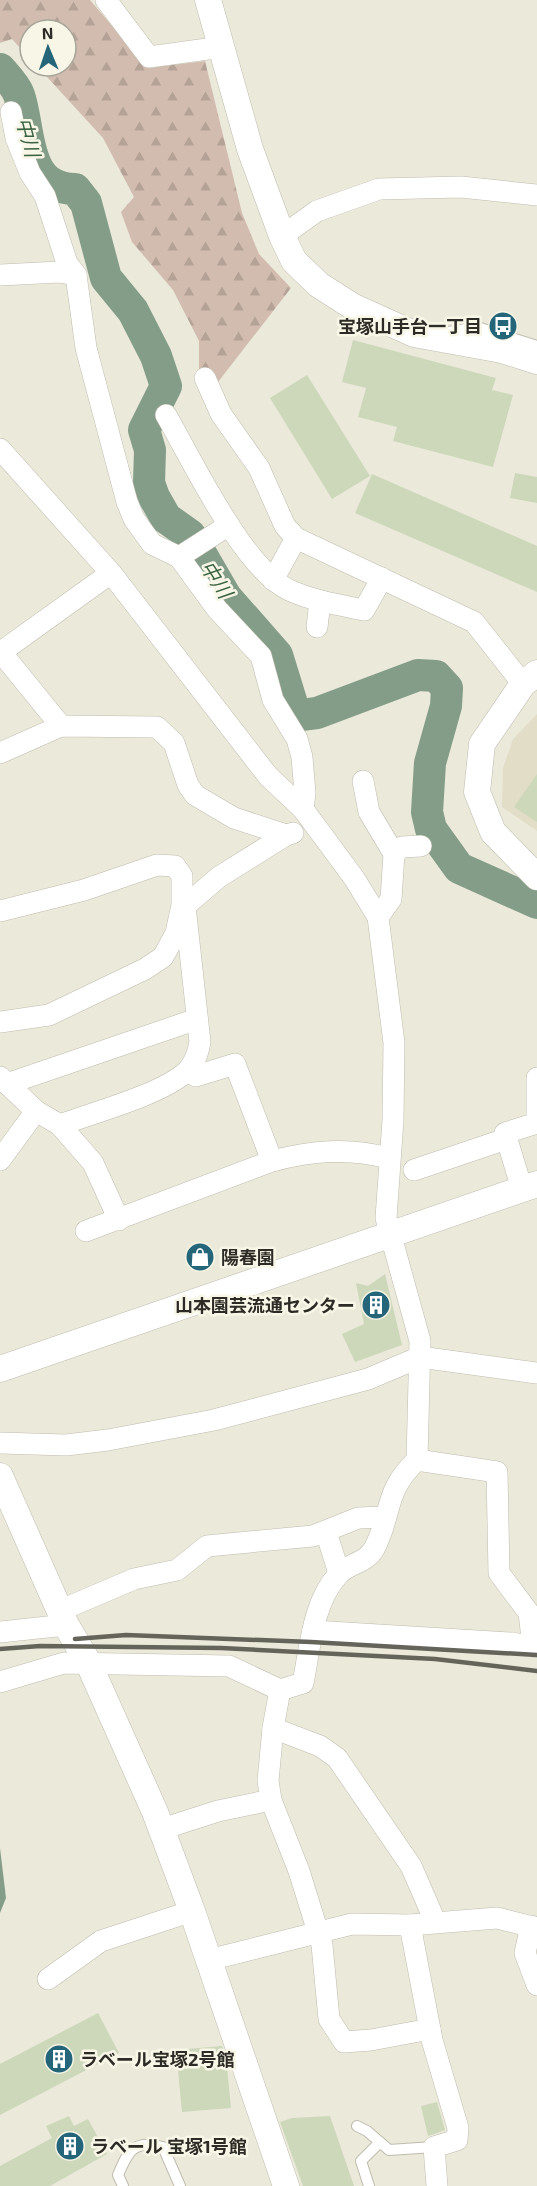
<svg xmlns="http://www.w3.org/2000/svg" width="537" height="2186" font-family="'Exo 2','Noto Sans JP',sans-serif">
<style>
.built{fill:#e1ddc7}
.forest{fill:url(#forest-firs)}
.water{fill:#849d88}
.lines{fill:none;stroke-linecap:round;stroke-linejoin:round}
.river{stroke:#849d88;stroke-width:32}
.building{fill:#cdd8bb}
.service-casing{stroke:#bfbcae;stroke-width:12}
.minor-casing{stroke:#bfbcae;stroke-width:22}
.tertiary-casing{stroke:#bfbcae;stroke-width:27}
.service{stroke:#fff;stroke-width:10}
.minor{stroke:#fff;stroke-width:21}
.tertiary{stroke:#fff;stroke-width:26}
.rail{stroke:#65645b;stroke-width:4.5}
.labels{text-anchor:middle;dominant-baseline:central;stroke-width:5;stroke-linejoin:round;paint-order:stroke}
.poi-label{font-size:18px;font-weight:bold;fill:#2c2b25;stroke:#f8f6e7;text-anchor:start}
.water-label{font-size:20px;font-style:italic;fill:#3a6241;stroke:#f8f6e7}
</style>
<defs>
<pattern id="forest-firs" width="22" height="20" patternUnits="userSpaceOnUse" patternTransform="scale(1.5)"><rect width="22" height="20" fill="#d2bcb0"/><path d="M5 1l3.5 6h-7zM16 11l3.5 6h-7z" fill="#b4a297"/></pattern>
</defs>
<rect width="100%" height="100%" fill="#ebe9da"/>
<path class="built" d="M537,714V831L502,807L503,768L513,739Z"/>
<path class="forest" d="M0,0H90L148,68L205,61L242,213L259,254L291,288L218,382L199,371V341L173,290L132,242L121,212L134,197L103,138L37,66H66V30H30V59L12,39L0,43Z"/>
<path class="water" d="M0,1848L6,1898L0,1913Z"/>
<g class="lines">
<path class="river" d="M0,69C6,76 16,86 19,95C31,130 23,188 75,189L86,203L106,278L133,311L156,356L166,386L144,430L150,450L149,483L154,497L166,518L190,535L226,597L277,655L293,707L301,715L317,713L418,675L436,676L447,688L446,706L430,763L427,812L431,829L459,868L537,903"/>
</g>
<g class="building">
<path d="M353,340L496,378L492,390L513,395L493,467L393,441L397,427L358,417L366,388L342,382Z"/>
<path d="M307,375L370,476L332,499L270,398Z"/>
<path d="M515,473L537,477V503L510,498Z"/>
<path d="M372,474L537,546V592L355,513Z"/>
<path d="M537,774V822L514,807Z"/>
<path d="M385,1274L402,1345L355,1362L342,1334L364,1324L356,1283L368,1286Z"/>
<path d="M98,2013L119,2053L0,2115V2064Z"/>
<path d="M222,2046L226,2057L231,2108L182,2112L176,2050Z"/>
<path d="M437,2102L445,2130L428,2136L421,2106Z"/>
<path d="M69,2116L74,2126L88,2119L107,2154L50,2186H0V2166L52,2138L46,2126Z"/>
<path d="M330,2116L354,2186H303L280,2122L292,2118Z"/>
</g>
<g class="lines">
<g class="service-casing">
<g id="service">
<path d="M449,332L477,327L537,346"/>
<path d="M357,2126L367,2131L389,2150L434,2147"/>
<path d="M123,2186L118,2175C128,2151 134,2139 163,2147L180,2186"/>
<path d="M369,2186L361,2161L380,2142"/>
</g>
</g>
<g class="minor-casing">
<g id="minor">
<path d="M106,0L149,57L222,47"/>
<path d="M11,112L16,138L30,173L45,196L67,263L76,275L86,348L127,502L134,519L152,544L179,557L217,609L261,656L273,700L297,739L302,757L305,793L303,809"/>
<path d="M282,236L317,211L379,189L461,187L537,195"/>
<path d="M0,275L60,272L76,275"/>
<path d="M205,378L221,414L259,468L285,526L296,538L474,622L523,684"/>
<path d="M166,415C192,460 243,568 289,590C313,601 339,605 364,610L382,578"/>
<path d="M0,449L111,573L268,776L303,809L354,878L378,917"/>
<path d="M179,557L229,525"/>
<path d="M273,580L296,538"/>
<path d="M317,627L320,601"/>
<path d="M0,651L61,726"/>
<path d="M1,652L111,573"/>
<path d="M0,753L61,726L157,727L174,743L188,785L195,795L234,818L286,835L293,833"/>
<path d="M363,781L369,812L394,854"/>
<path d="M0,911L84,890L157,865L175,866L182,876V905L176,933L163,957L145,969L49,1015L0,1022"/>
<path d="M188,1071L196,1076L235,1064L272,1161"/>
<path d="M0,1077L36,1111L60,1125"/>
<path d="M7,1084L197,1019"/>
<path d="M0,1160L36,1111"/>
<path d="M414,1170L506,1139"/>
<path d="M522,1189L505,1133L537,1123V1078"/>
<path d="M119,1220L93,1163L60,1125C95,1112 160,1095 186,1072C194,1065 198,1053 200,1042L185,906L219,877L286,835"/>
<path d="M86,1231L272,1161C311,1151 348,1147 388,1158"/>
<path d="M0,1443L66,1445L108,1440L214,1420L368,1379L420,1357L537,1373"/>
<path d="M417,1460L497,1472L499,1573L529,1613L532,1638L537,1646"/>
<path d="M326,1532L339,1573"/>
<path d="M59,1611L134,1579L177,1570L207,1546L313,1536L358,1518L384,1517"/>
<path d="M313,1631L511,1643L537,1647"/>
<path d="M0,1632L66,1625"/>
<path d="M0,1682L64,1663L229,1666L280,1690L273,1728L268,1781L271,1800L299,1871L322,1945L329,2019L344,2042L371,2040L430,2029"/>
<path d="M280,1690L303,1683C310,1648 313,1602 338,1575C348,1563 365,1564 374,1549C393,1513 383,1492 417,1460L420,1341L386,1218L393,1120L394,1043L378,917L391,899L394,854L402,847L421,846"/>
<path d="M273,1728L320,1746L337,1758L411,1866L435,1921"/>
<path d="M162,1829L218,1811L271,1800"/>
<path d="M410,1925L432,2040L458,2128L457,2140L434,2147L437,2186"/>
<path d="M531,1926L525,1953L537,1985"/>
<path d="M209,1960L352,1924L410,1925L497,1918L537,1928"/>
<path d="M48,1979L101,1941L192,1911"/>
</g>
</g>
<g class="tertiary-casing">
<g id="tertiary">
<path d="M208,0L250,149L282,236L294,261L319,285L352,306L414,334L502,350L537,361"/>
<path d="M537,673L523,684L482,744L477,792L493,832L537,877"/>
<path d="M0,1369L537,1184"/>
<path d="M0,1476L66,1625L88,1662L155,1812L192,1911L286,2186"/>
</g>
</g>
<use href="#service" class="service"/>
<use href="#minor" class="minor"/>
<use href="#tertiary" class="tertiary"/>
<g class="rail">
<path d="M75,1639L126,1635L311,1642L537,1655"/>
<path d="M0,1649L40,1646L221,1648L435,1659L537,1671"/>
</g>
</g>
<defs>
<g id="bus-disc" transform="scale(1.5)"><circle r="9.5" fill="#246579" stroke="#f8f6e7"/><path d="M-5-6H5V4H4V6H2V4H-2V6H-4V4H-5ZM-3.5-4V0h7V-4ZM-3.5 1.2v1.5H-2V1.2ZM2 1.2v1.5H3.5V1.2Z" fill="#fff"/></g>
<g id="shop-disc" transform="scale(1.5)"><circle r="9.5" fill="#246579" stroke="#f8f6e7"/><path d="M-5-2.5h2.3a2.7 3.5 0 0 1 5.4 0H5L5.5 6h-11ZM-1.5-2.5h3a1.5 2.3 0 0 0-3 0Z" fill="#fff"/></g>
<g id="building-disc" transform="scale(1.5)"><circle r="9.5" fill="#246579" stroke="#f8f6e7"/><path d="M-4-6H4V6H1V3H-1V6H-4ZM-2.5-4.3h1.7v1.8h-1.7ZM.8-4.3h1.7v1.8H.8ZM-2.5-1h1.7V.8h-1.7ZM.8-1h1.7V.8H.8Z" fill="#fff"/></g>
</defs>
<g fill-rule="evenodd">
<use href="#bus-disc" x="503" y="326"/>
<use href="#shop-disc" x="200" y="1257"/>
<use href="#building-disc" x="376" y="1305"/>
<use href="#building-disc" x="59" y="2059"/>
<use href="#building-disc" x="70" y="2146"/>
</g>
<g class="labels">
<g class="poi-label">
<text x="482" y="326" text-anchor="end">宝塚山手台一丁目</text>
<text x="221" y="1257">陽春園</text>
<text x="355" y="1305" text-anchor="end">山本園芸流通センター</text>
<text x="80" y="2059">ラベール宝塚2号館</text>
<text x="91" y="2146">ラベール 宝塚1号館</text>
</g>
<g class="water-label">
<text transform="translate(29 137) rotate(75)">中川</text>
<text transform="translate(217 579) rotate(57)">中川</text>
</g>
</g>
<g transform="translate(48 48) rotate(358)"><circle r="28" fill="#f8f6e7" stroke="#a6a599" stroke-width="1.5"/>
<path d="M0-4.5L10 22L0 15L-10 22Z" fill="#246579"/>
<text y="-9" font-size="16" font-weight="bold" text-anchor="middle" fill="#2c2b25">N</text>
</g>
</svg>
